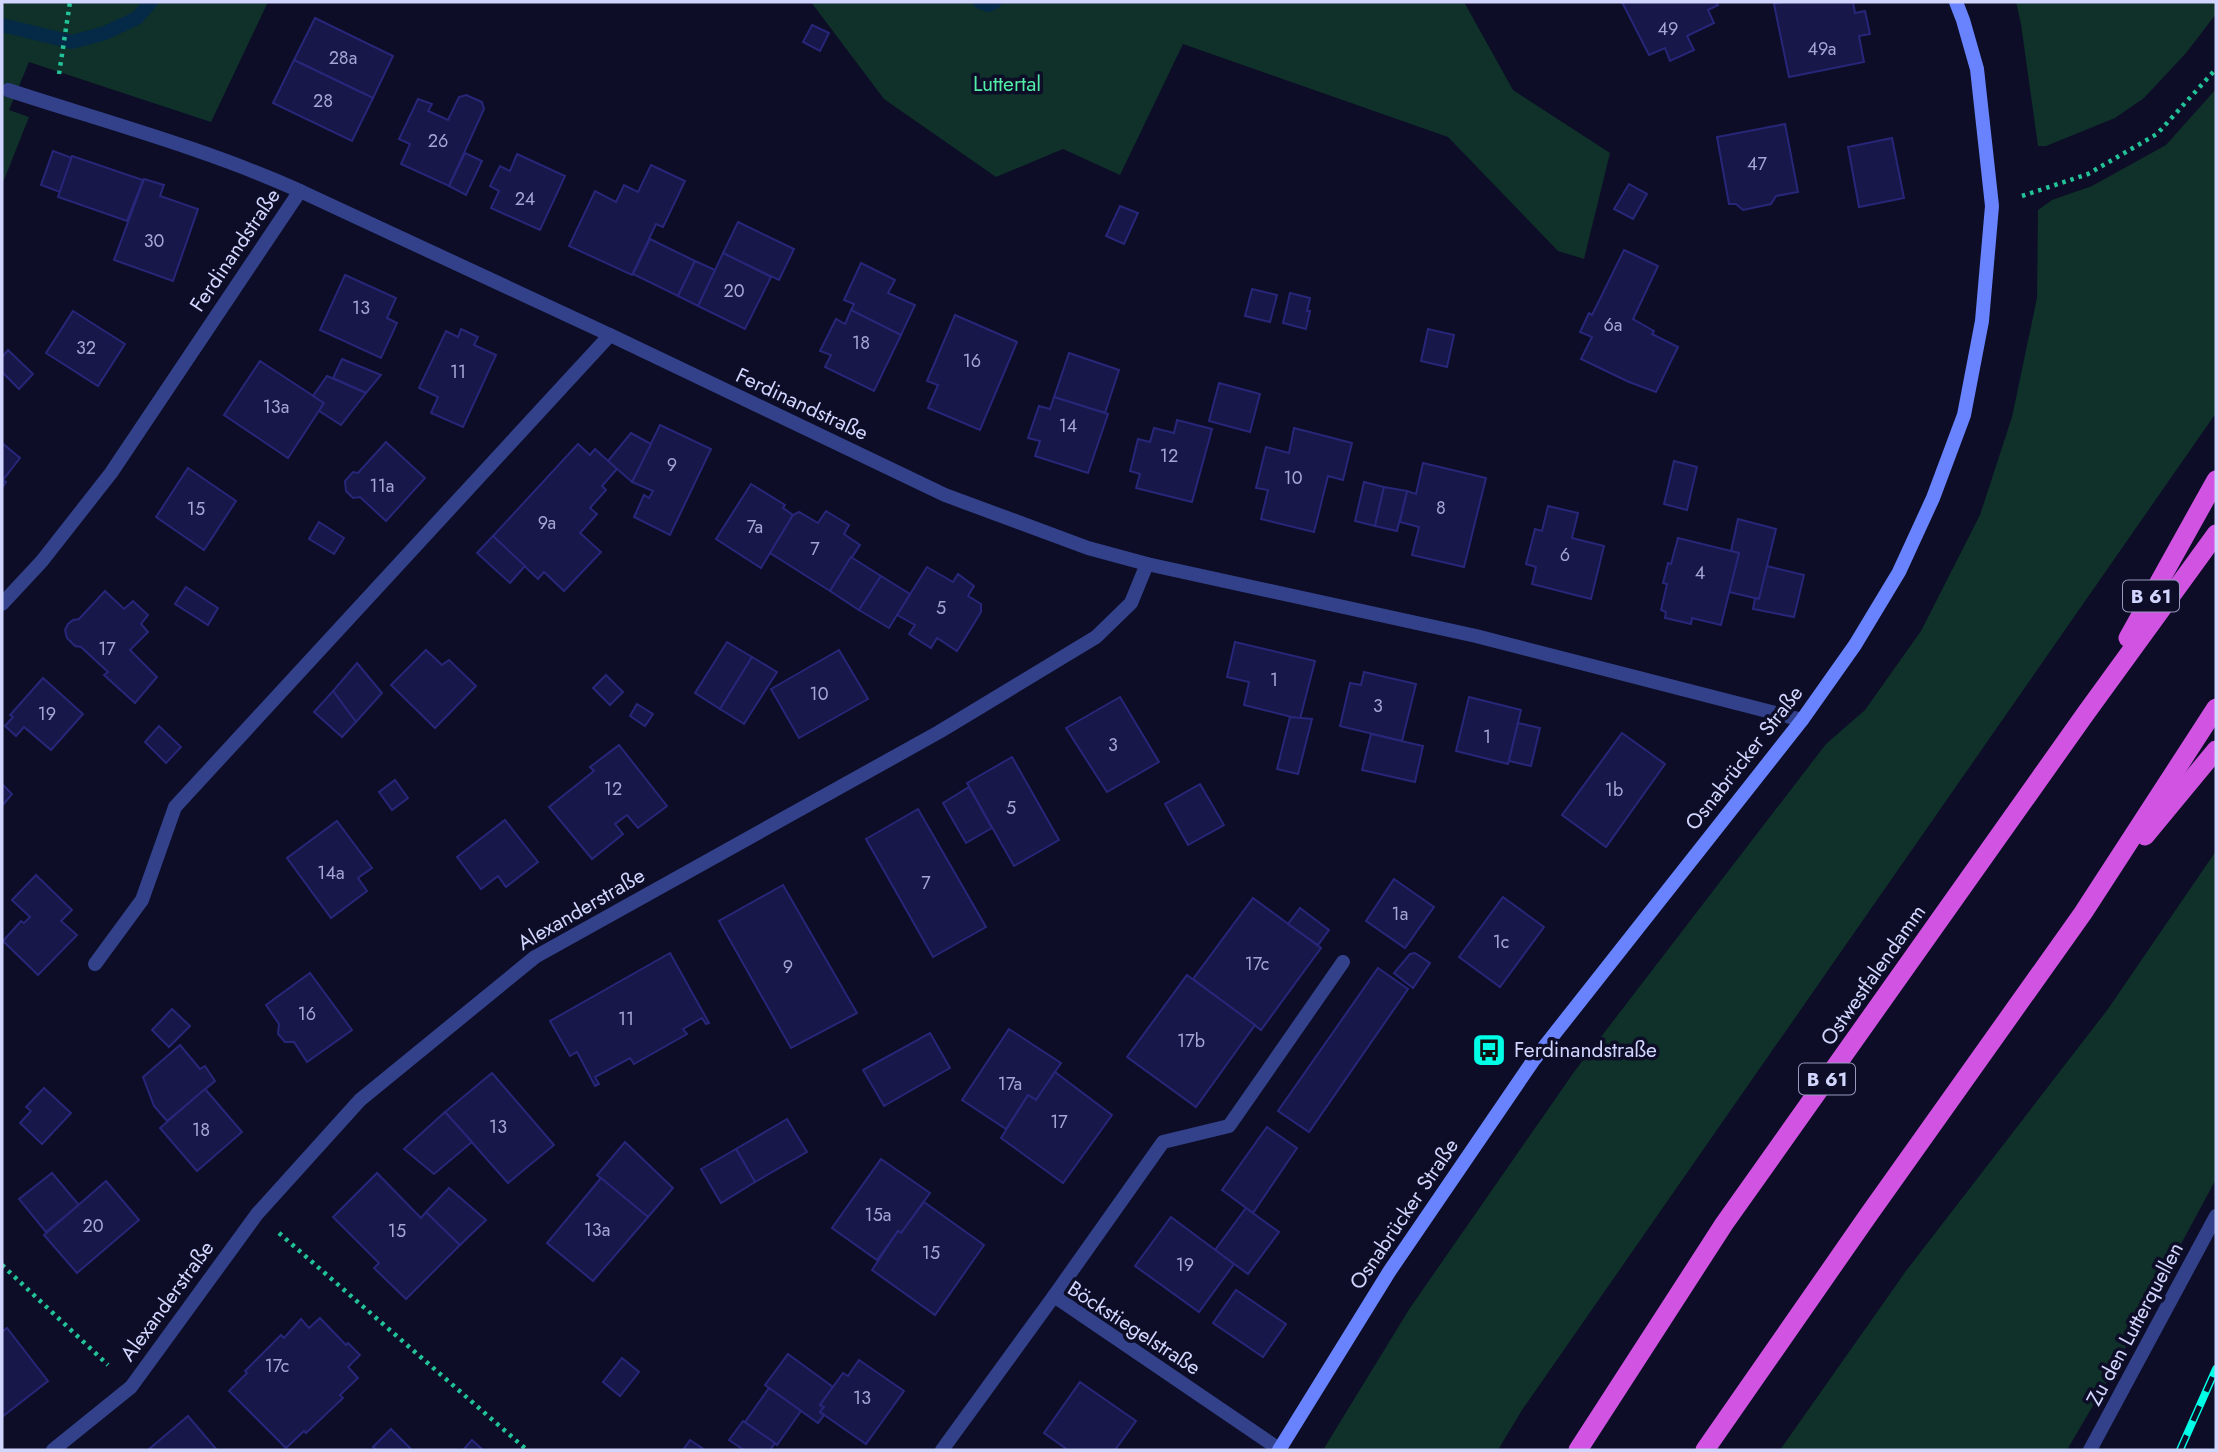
<svg xmlns="http://www.w3.org/2000/svg" width="2218" height="1452" font-family="Jost,sans-serif">
<style>
.green{fill:#0f3129}
.lines{fill:none;stroke-linecap:round;stroke-linejoin:round}
.stream{stroke:#052a47;stroke-width:14}
.building{fill:#17174a;stroke:#272678;stroke-width:2}
.path{stroke:#23c39a;stroke-width:4.5;stroke-dasharray:3.5 5;stroke-linecap:butt}
.service{stroke:#33418a;stroke-width:14}
.minor{stroke:#33418a;stroke-width:14}
.secondary{stroke:#6983ff;stroke-width:14}
.trunk{stroke:#d053e2;stroke-width:19}
.rail-casing{stroke:#00fde5;stroke-width:8}
.rail{stroke:#0d0d27;stroke-width:5;stroke-dasharray:16;stroke-linecap:butt}
.labels{text-anchor:middle;dominant-baseline:central;stroke-width:7;stroke-linejoin:round;paint-order:stroke}
.number-label{font-size:18px;fill:#a3a6d2}
.shield{fill:#0d0d27;stroke:#979abe;stroke-width:2}
.shield-label{font-size:19px;font-weight:bold;fill:#d2d6ff}
.park-label{font-size:21px;fill:#52eba7;stroke:#0d0d27}
.street-label{font-size:21px;fill:#d2d6ff;stroke:#0d0d27}
.poi-label{font-size:21px;fill:#d2d6ff;stroke:#0d0d27;text-anchor:start}
</style>
<rect width="100%" height="100%" fill="#0d0d27"/>
<g class="green">
<path d="M2,2H268L211,122L29,62L9,110L29,117L2,185Z"/>
<path d="M811,2H1464L1513,90L1610,153L1584,259L1558,251L1448,137L1183,44L1120,175L1063,149L996,177L884,99Z"/>
<path d="M2016,2H2216V14L2186,53L2144,98L2115,118L2046,146H2038L2021,24Z"/>
<path d="M2216,89V413L1522,1410L1498,1450H1323L1410,1308L1574,1072L1826,744L1865,710L1921,631L1980,515L2012,417L2037,298L2038,210L2052,200L2092,186L2166,145Z"/>
<path d="M2216,851V1179L2108,1380L2067,1450H1780L1906,1271L2108,1009Z"/>
</g>
<g class="lines">
<g class="stream">
<path d="M980,2L988,5L995,2"/>
<path d="M2,25L72,42L105,33L137,18L151,2"/>
</g>
</g>
<g class="building">
<path d="M1622,2H1716L1718,5L1708,10L1714,23L1687,36L1694,50L1670,61L1665,48L1649,55Z"/>
<path d="M1784,2H1853L1855,13L1865,11L1870,34L1859,36L1864,62L1789,77L1774,4Z"/>
<path d="M315,18L393,56L373,98L294,60Z"/>
<path d="M812,25L829,33L820,51L803,42Z"/>
<path d="M294,60L373,98L352,141L273,103Z"/>
<path d="M466,95L482,102L484,109L449,186L401,164L410,144L399,139L418,99L432,104L428,111L448,120L459,97Z"/>
<path d="M1785,124L1798,192L1776,196L1771,204L1743,210L1736,204H1729L1717,137Z"/>
<path d="M1892,138L1904,198L1859,207L1848,147Z"/>
<path d="M53,151L72,158L60,192L41,185Z"/>
<path d="M465,153L482,161L466,195L449,186Z"/>
<path d="M517,154L565,176L540,230L491,208L499,191L490,186L500,166L510,171Z"/>
<path d="M72,156L143,180L127,221L58,197Z"/>
<path d="M651,165L685,181L663,227L656,224L632,275L569,246L595,191L616,202L624,185L638,192Z"/>
<path d="M144,179L164,185L160,196L198,209L173,281L114,260Z"/>
<path d="M1629,184L1647,194L1633,219L1614,209Z"/>
<path d="M1120,206L1138,213L1124,244L1106,236Z"/>
<path d="M738,222L794,249L779,280L723,253Z"/>
<path d="M650,239L695,261L678,296L633,274Z"/>
<path d="M1624,250L1658,266L1633,319L1654,331L1652,334L1678,347L1656,392L1629,382L1581,359L1592,337L1580,332L1589,313L1592,315Z"/>
<path d="M723,253L771,277L745,329L698,306Z"/>
<path d="M695,261L715,270L698,306L678,296Z"/>
<path d="M861,263L895,280L888,293L915,305L901,335L851,310L854,304L844,300Z"/>
<path d="M345,275L396,298L387,318L397,323L381,358L320,330Z"/>
<path d="M1252,289L1277,295L1270,322L1245,316Z"/>
<path d="M1290,293L1310,298L1307,311H1310L1306,329L1283,323Z"/>
<path d="M851,310L901,335L874,391L825,367L831,355L820,351L836,319L845,324Z"/>
<path d="M73,311L125,344L98,386L46,353Z"/>
<path d="M955,315L1017,342L980,430L928,408L938,385L927,381Z"/>
<path d="M461,329L478,337L474,345L496,355L463,427L431,413L438,397L419,388L446,331L458,337Z"/>
<path d="M1428,329L1454,335L1447,367L1421,361Z"/>
<path d="M8,350L33,374L19,389L2,372V357Z"/>
<path d="M1069,353L1119,370L1105,413L1054,397Z"/>
<path d="M342,359L381,375L366,393L333,378Z"/>
<path d="M260,361L324,403L288,458L224,415Z"/>
<path d="M327,376L366,393L341,425L319,411L324,403L313,396Z"/>
<path d="M1219,383L1260,394L1250,432L1209,421Z"/>
<path d="M1054,397L1108,414L1088,473L1035,456L1040,441L1028,438L1039,406L1050,409Z"/>
<path d="M1177,420L1212,429L1192,502L1136,488L1140,474L1130,471L1138,439L1150,442L1154,428L1174,433Z"/>
<path d="M660,425L711,449L670,535L634,517L644,495L649,498L653,491L632,482Z"/>
<path d="M1294,428L1352,443L1343,480L1328,476L1314,532L1261,519L1268,490L1256,488L1266,447L1289,453Z"/>
<path d="M631,433L651,444L632,482L608,461Z"/>
<path d="M386,442L425,478L386,521L360,497L353,498L346,491L345,481L353,472L358,473Z"/>
<path d="M2,443L20,458L3,480L6,482L2,488Z"/>
<path d="M578,444L590,455L595,449L617,469L602,486L606,490L590,508L597,514L580,533L601,552L564,591L544,572L538,579L493,536Z"/>
<path d="M1674,461L1697,467L1687,510L1664,504Z"/>
<path d="M1423,463L1486,478L1464,567L1412,555L1419,527L1400,522L1407,491L1416,494Z"/>
<path d="M188,468L236,501L204,550L156,517Z"/>
<path d="M1364,482L1384,487L1375,526L1355,521Z"/>
<path d="M751,484L785,505L783,508L793,515L761,568L716,539Z"/>
<path d="M1384,487L1407,491L1397,531L1375,526Z"/>
<path d="M1548,506L1578,513L1572,538L1604,546L1591,599L1532,584L1536,567L1526,564L1535,529L1542,531Z"/>
<path d="M826,511L849,525L844,534L860,545L830,591L770,553L793,515L799,512L818,523Z"/>
<path d="M1738,519L1776,529L1759,599L1729,592L1739,553L1731,551Z"/>
<path d="M319,522L344,538L334,554L309,539Z"/>
<path d="M493,536L525,566L510,583L477,553Z"/>
<path d="M1678,538L1739,553L1721,625L1692,618L1691,624L1665,618L1666,612L1661,610L1667,584L1663,583L1668,563L1671,564Z"/>
<path d="M851,557L881,576L859,610L830,591Z"/>
<path d="M1767,566L1804,575L1794,617L1753,609L1755,598L1759,599Z"/>
<path d="M927,567L953,582L958,574L974,586L968,596L981,604V612L957,651L937,638L931,648L909,634L915,625L897,615Z"/>
<path d="M881,576L910,594L889,628L859,610Z"/>
<path d="M186,587L218,608L208,625L175,604Z"/>
<path d="M105,591L124,609L133,601L148,615L141,624L148,632L130,650L157,677L135,703L104,675L108,672L81,647L75,646L67,638L65,630L68,624L73,620L79,619Z"/>
<path d="M727,642L752,657L720,709L695,693Z"/>
<path d="M1235,642L1315,661L1300,719L1244,705L1249,682L1227,677Z"/>
<path d="M426,650L442,665L449,660L476,686L435,728L391,685Z"/>
<path d="M839,650L868,699L799,738L771,689Z"/>
<path d="M752,657L777,672L744,724L720,709Z"/>
<path d="M357,663L382,693L356,722L333,691Z"/>
<path d="M1364,672L1416,684L1402,741L1340,726L1350,683L1361,685Z"/>
<path d="M606,675L623,692L610,705L593,688Z"/>
<path d="M43,678L83,714L51,750L24,727L16,736L5,726L13,717L10,715Z"/>
<path d="M333,691L356,722L342,737L314,712Z"/>
<path d="M1120,697L1159,762L1107,792L1066,728Z"/>
<path d="M1469,697L1521,710L1508,764L1456,751Z"/>
<path d="M637,704L653,714L645,726L630,716Z"/>
<path d="M1290,717L1312,719L1298,774L1277,769Z"/>
<path d="M1518,723L1540,728L1531,766L1509,761Z"/>
<path d="M159,726L181,747L166,763L145,742Z"/>
<path d="M1622,733L1665,764L1606,847L1562,815Z"/>
<path d="M1371,734L1423,746L1415,782L1362,770Z"/>
<path d="M619,745L667,806L638,828L627,815L615,824L623,834L592,859L549,807L594,771L590,767Z"/>
<path d="M1012,757L1059,840L1014,866L967,783Z"/>
<path d="M395,780L408,798L392,810L379,792Z"/>
<path d="M2,784L12,794L2,806Z"/>
<path d="M1200,784L1224,825L1188,845L1165,804Z"/>
<path d="M969,787L992,828L966,843L943,803Z"/>
<path d="M918,809L986,927L933,957L866,839Z"/>
<path d="M505,820L538,862L506,887L498,876L481,889L457,857Z"/>
<path d="M337,821L372,868L358,878L367,891L331,918L287,858Z"/>
<path d="M36,875L72,910L61,921L77,935L38,975L3,941L21,921L24,923L30,917L12,900Z"/>
<path d="M1394,879L1434,907L1405,948L1366,921Z"/>
<path d="M783,885L857,1013L791,1048L719,921Z"/>
<path d="M1503,897L1544,927L1500,987L1459,957Z"/>
<path d="M1253,898L1321,948L1261,1030L1193,979Z"/>
<path d="M1300,908L1329,930L1318,945L1288,924Z"/>
<path d="M670,953L709,1023L706,1024L702,1018L683,1029L687,1034L634,1064L630,1058L595,1077L599,1084L595,1086L577,1052L570,1056L550,1021Z"/>
<path d="M1415,953L1430,963L1413,988L1394,973L1410,954Z"/>
<path d="M1378,968L1408,989L1309,1132L1278,1111Z"/>
<path d="M310,973L352,1030L307,1062L294,1042H285L278,1034L279,1024L266,1005Z"/>
<path d="M1187,975L1255,1025L1196,1107L1127,1057Z"/>
<path d="M172,1009L190,1026L169,1047L152,1030Z"/>
<path d="M1009,1029L1061,1063L1036,1100L1028,1095L1006,1129L962,1100Z"/>
<path d="M930,1033L950,1068L884,1106L863,1070Z"/>
<path d="M180,1045L200,1069L205,1066L215,1081L167,1121L154,1106L143,1077Z"/>
<path d="M1055,1072L1112,1115L1063,1183L1001,1138L1028,1095L1036,1100Z"/>
<path d="M492,1073L554,1145L508,1183L445,1112Z"/>
<path d="M44,1088L71,1113L42,1144L20,1123L31,1111L26,1107Z"/>
<path d="M205,1089L242,1132L197,1171L160,1128Z"/>
<path d="M445,1112L472,1142L434,1174L404,1149Z"/>
<path d="M787,1119L807,1152L755,1182L736,1149Z"/>
<path d="M1267,1127L1297,1148L1253,1213L1222,1190Z"/>
<path d="M625,1142L673,1188L648,1217L597,1175Z"/>
<path d="M736,1149L755,1182L721,1203L701,1169Z"/>
<path d="M881,1159L930,1193L901,1233L898,1231L877,1260L832,1228Z"/>
<path d="M52,1173L79,1205L46,1232L19,1199Z"/>
<path d="M377,1173L421,1218L426,1212L460,1245L406,1299L374,1268L379,1263L333,1217Z"/>
<path d="M601,1178L648,1217L593,1281L547,1243Z"/>
<path d="M106,1181L139,1220L77,1273L44,1235Z"/>
<path d="M449,1188L486,1220L460,1245L426,1212Z"/>
<path d="M924,1202L984,1245L935,1315L872,1270L898,1231L901,1233Z"/>
<path d="M1246,1208L1279,1232L1248,1274L1215,1250Z"/>
<path d="M1171,1217L1234,1264L1199,1312L1135,1266Z"/>
<path d="M1236,1290L1286,1324L1263,1357L1213,1323Z"/>
<path d="M320,1318L346,1345L348,1343L360,1355L348,1367L358,1378L340,1395L343,1398L306,1433L304,1431L286,1448L229,1391L247,1373L245,1371L281,1335L284,1338L301,1319L309,1328Z"/>
<path d="M7,1328L48,1381L2,1417V1332Z"/>
<path d="M788,1354L833,1387L820,1405L824,1407L820,1412L824,1415L818,1423L765,1385Z"/>
<path d="M622,1358L639,1372L620,1396L603,1382Z"/>
<path d="M859,1360L904,1391L866,1444L820,1412L824,1407L820,1405L843,1373L848,1376Z"/>
<path d="M1080,1382L1136,1421L1115,1450H1068L1044,1433Z"/>
<path d="M769,1388L801,1411L777,1445L745,1422Z"/>
<path d="M188,1416L217,1450H148Z"/>
<path d="M743,1421L775,1443L770,1450H744L729,1440Z"/>
<path d="M391,1429L412,1450H377L373,1447Z"/>
<path d="M472,1440L483,1450H463Z"/>
<path d="M690,1440L705,1450H683Z"/>
</g>
<g class="lines">
<g class="path">
<path d="M59,74L70,2"/>
<path d="M2022,196L2088,174L2157,134L2216,69"/>
<path d="M279,1233L527,1450"/>
<path d="M2,1265L108,1365"/>
</g>
<g class="service">
<path d="M8,90C106,122 207,149 300,191"/>
<path d="M95,964L142,900L175,807L610,335"/>
<path d="M1054,1296L1163,1142L1229,1126L1343,962"/>
<path d="M2090,1450L2216,1216"/>
</g>
<g class="minor">
<path d="M2,604L42,561L111,473L300,191L610,335L945,495L1088,548L1147,564L1476,636L1802,720"/>
<path d="M53,1450L131,1387L257,1214L360,1100L535,957L939,732L1096,637L1131,603L1147,564"/>
<path d="M942,1450L1054,1296L1279,1449"/>
</g>
<path class="secondary" d="M1279,1450L1389,1272L1533,1061L1802,720L1855,645L1899,572L1933,498L1964,415L1982,321L1992,206L1977,69L1963,20L1956,2"/>
<g class="trunk">
<path d="M2128,638L2216,480"/>
<path d="M2145,836L2216,750"/>
<path d="M1578,1450L1724,1224L2086,713L2216,534"/>
<path d="M1705,1450L1867,1217L2083,913L2216,708"/>
</g>
<g class="rail-casing">
<path id="rail" d="M2180,1450L2216,1369"/>
</g>
<use href="#rail" class="rail"/>
</g>
<defs>
<g id="bus-square" transform="scale(1.75)"><rect x="-9" y="-9" width="18" height="18" rx="4" fill="#00fde5" stroke="#0d0d27"/><path d="M-5-6H5V4H4V6H2V4H-2V6H-4V4H-5ZM-3.5-4V0h7V-4ZM-3.5 1.2v1.5H-2V1.2ZM2 1.2v1.5H3.5V1.2Z" fill="#111"/></g>
</defs>
<g fill-rule="evenodd">
<use href="#bus-square" x="1489" y="1050"/>
</g>
<g class="labels">
<g class="number-label">
<text x="1668" y="29">49</text>
<text x="1822" y="49">49a</text>
<text x="343" y="58">28a</text>
<text x="323" y="101">28</text>
<text x="438" y="141">26</text>
<text x="1757" y="164">47</text>
<text x="525" y="199">24</text>
<text x="154" y="241">30</text>
<text x="734" y="291">20</text>
<text x="361" y="308">13</text>
<text x="1613" y="325">6a</text>
<text x="861" y="343">18</text>
<text x="86" y="348">32</text>
<text x="972" y="361">16</text>
<text x="458" y="372">11</text>
<text x="276" y="407">13a</text>
<text x="1068" y="426">14</text>
<text x="1169" y="456">12</text>
<text x="672" y="465">9</text>
<text x="1293" y="478">10</text>
<text x="382" y="486">11a</text>
<text x="1441" y="508">8</text>
<text x="196" y="509">15</text>
<text x="547" y="523">9a</text>
<text x="755" y="527">7a</text>
<text x="815" y="549">7</text>
<text x="1565" y="555">6</text>
<text x="1700" y="573">4</text>
<text x="941" y="608">5</text>
<text x="107" y="649">17</text>
<text x="1274" y="680">1</text>
<text x="819" y="694">10</text>
<text x="1378" y="706">3</text>
<text x="47" y="714">19</text>
<text x="1487" y="737">1</text>
<text x="1113" y="745">3</text>
<text x="613" y="789">12</text>
<text x="1614" y="790">1b</text>
<text x="1011" y="808">5</text>
<text x="331" y="873">14a</text>
<text x="926" y="883">7</text>
<text x="1400" y="914">1a</text>
<text x="1501" y="942">1c</text>
<text x="1257" y="964">17c</text>
<text x="788" y="967">9</text>
<text x="307" y="1014">16</text>
<text x="626" y="1019">11</text>
<text x="1191" y="1041">17b</text>
<text x="1010" y="1084">17a</text>
<text x="1059" y="1122">17</text>
<text x="498" y="1127">13</text>
<text x="201" y="1130">18</text>
<text x="878" y="1215">15a</text>
<text x="93" y="1226">20</text>
<text x="597" y="1230">13a</text>
<text x="397" y="1231">15</text>
<text x="931" y="1253">15</text>
<text x="1185" y="1265">19</text>
<text x="277" y="1366">17c</text>
<text x="862" y="1398">13</text>
</g>
<g class="shield">
<rect x="2123" y="580.5" width="56" height="31" rx="5"/>
<rect x="1799" y="1063.5" width="56" height="31" rx="5"/>
</g>
<g class="shield-label">
<text x="2151" y="596">B 61</text>
<text x="1827" y="1079">B 61</text>
</g>
<g class="park-label">
<text x="1007" y="84">Luttertal</text>
</g>
<g class="street-label">
<text transform="translate(235 250) rotate(-56)">Ferdinandstraße</text>
<text transform="translate(802 404) rotate(25)">Ferdinandstraße</text>
<text transform="translate(1744 758) rotate(-52)">Osnabrücker Straße</text>
<text transform="translate(581 909) rotate(-30)">Alexanderstraße</text>
<text transform="translate(1873 975) rotate(-55)">Ostwestfalendamm</text>
<text transform="translate(1404 1214) rotate(-56)">Osnabrücker Straße</text>
<text transform="translate(167 1301) rotate(-54)">Alexanderstraße</text>
<text transform="translate(2135 1324) rotate(-62)">Zu den Lutterquellen</text>
<text transform="translate(1134 1328) rotate(33)">Böckstiegelstraße</text>
</g>
<g class="poi-label">
<text x="1514" y="1050">Ferdinandstraße</text>
</g>
</g>
<rect width="2218" height="1452" fill="none" stroke="#d2d6ff" stroke-width="7"/>
</svg>
